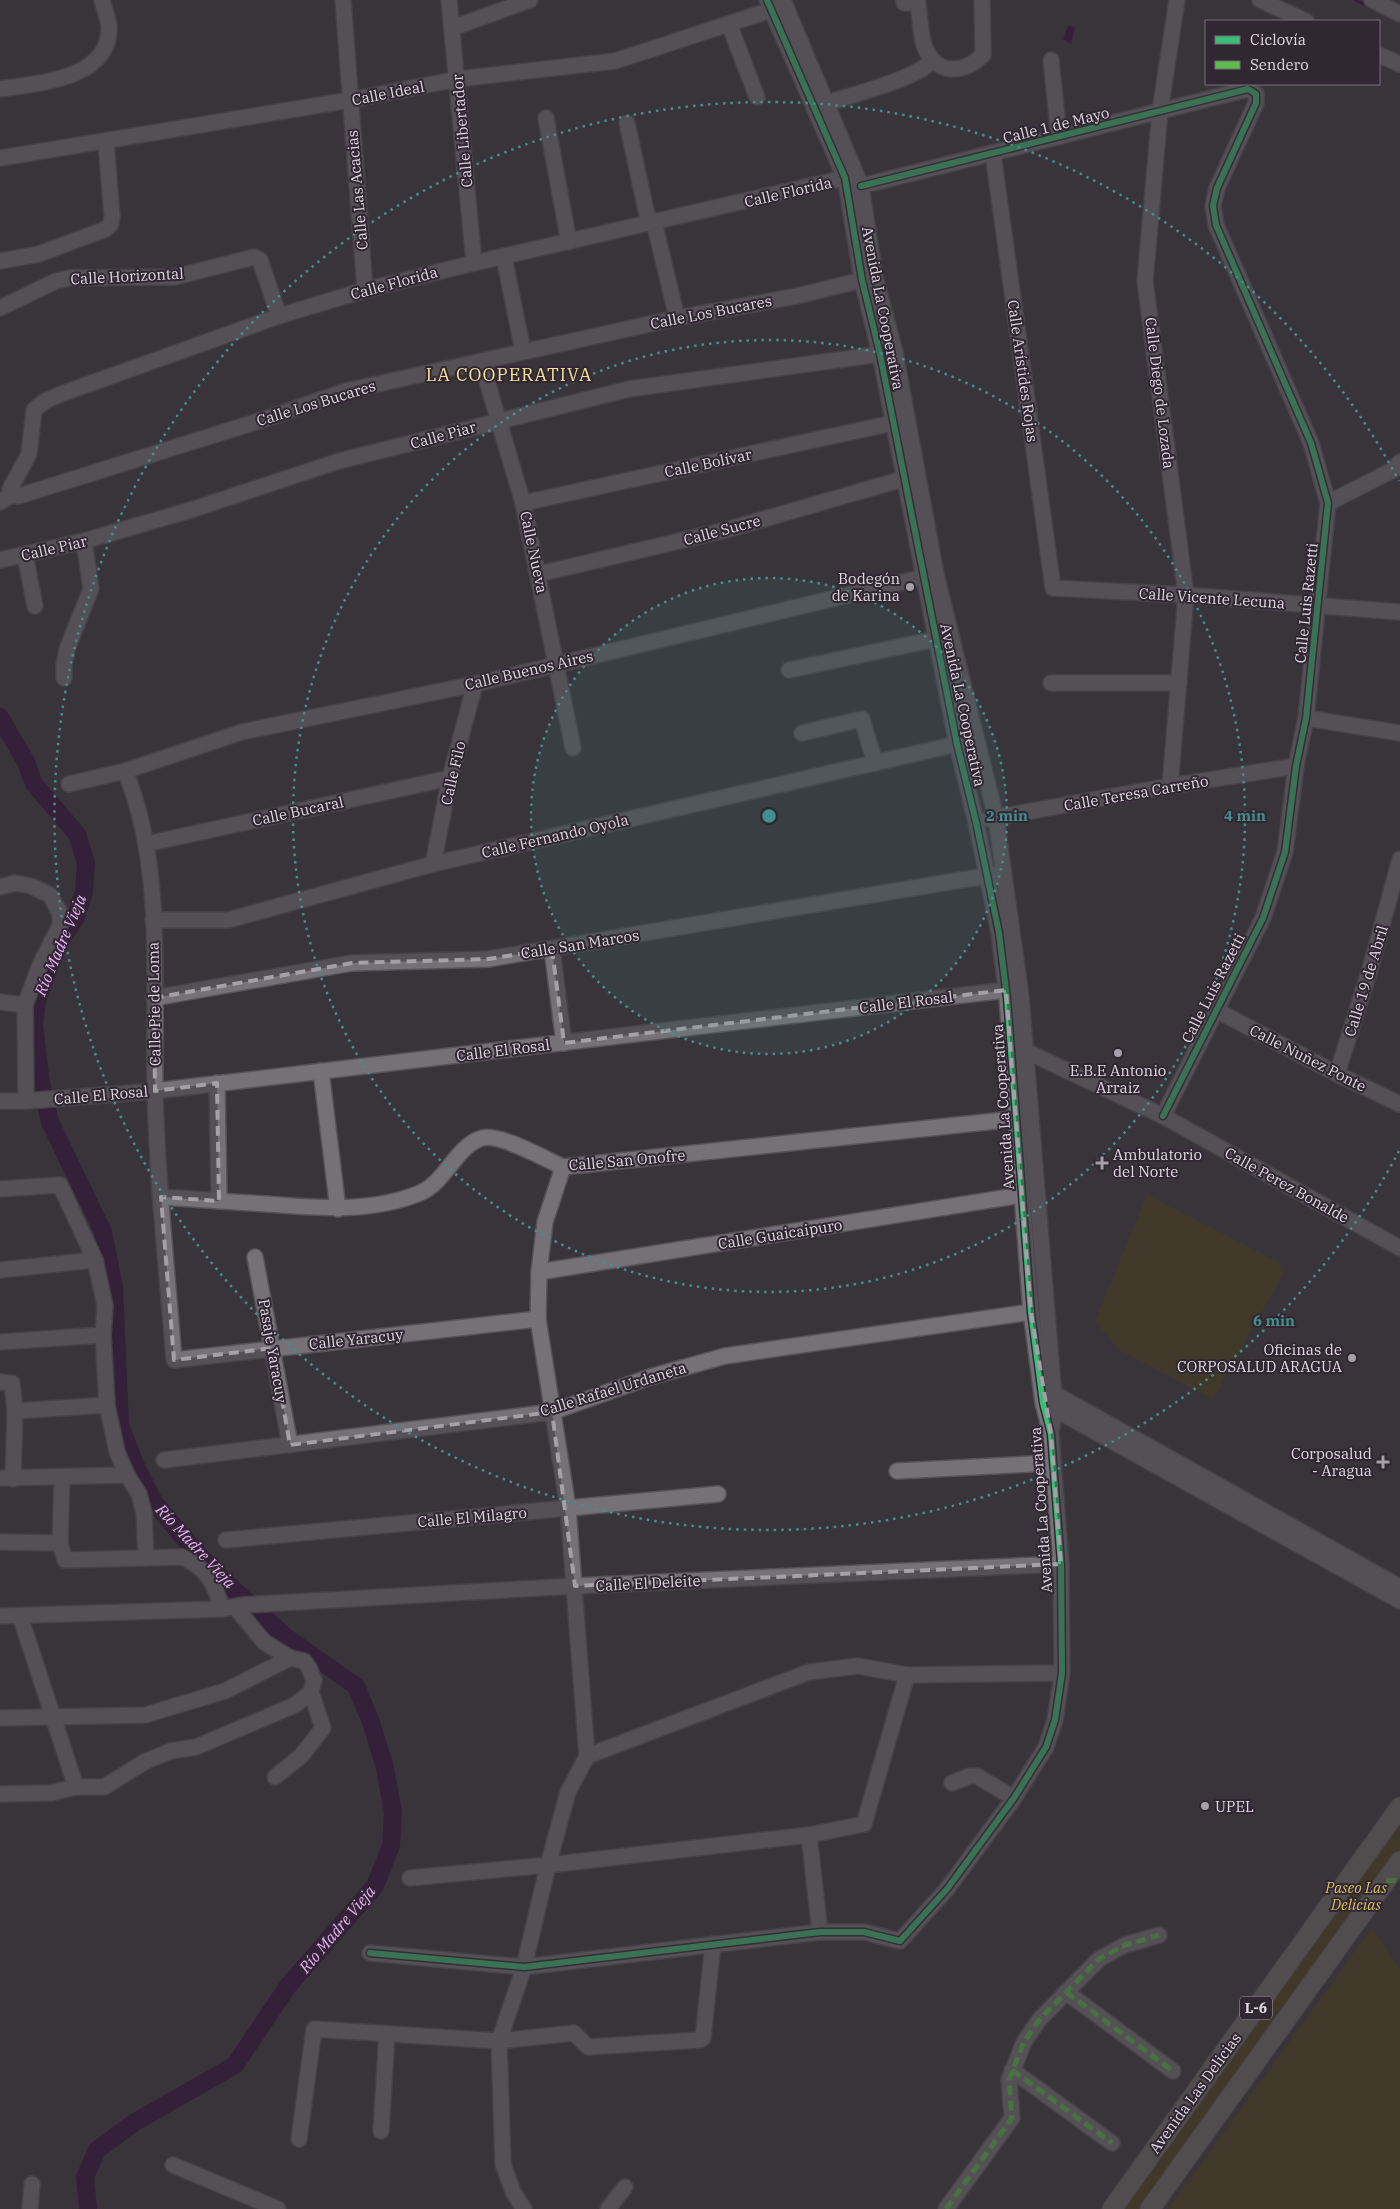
<svg xmlns="http://www.w3.org/2000/svg" width="1400" height="2209" font-family="'IBM Plex Serif',serif">
<style>
.green{fill:#493f14}
.water{fill:#310838}
.lines{fill:none;stroke-linecap:round;stroke-linejoin:round}
.stream{stroke:#310838;stroke-width:3}
.river{stroke:#310838;stroke-width:18}
.minor-casing{stroke:#565257;stroke-width:18}
.major-casing{stroke:#565257;stroke-width:21}
.minor{stroke:#757176;stroke-width:15}
.major{stroke:#706b68;stroke-width:19}
.quiet{stroke:#5cbc4b;stroke-width:5;stroke-dasharray:10 5;stroke-linecap:butt}
.cycleway-casing{stroke:#312733;stroke-width:9}
.cycleway{stroke:#3abd76;stroke-width:6}
.marked{fill:none;stroke:#a59fa7;stroke-width:4;stroke-dasharray:10 6;stroke-linejoin:round}
.ring{fill:none;stroke:#438f8b;stroke-width:2.5;stroke-dasharray:2.5 5}
.poi-dot{fill:#a59fa7;stroke:#312733;stroke-width:2}
.labels{text-anchor:middle;dominant-baseline:central;stroke-width:4;stroke-linejoin:round;paint-order:stroke}
.shield{fill:#312733;stroke:#aba4ad;stroke-width:1}
.shield-label{font-size:14px;font-weight:bold;fill:#dfd9e1}
.street-label{font-size:15px;fill:#dfd9e1;stroke:#312733}
.poi-label{font-size:15px;fill:#dfd9e1;stroke:#312733;text-anchor:end}
.park-label{font-size:15px;font-style:italic;fill:#dac256;stroke:#312733}
.water-label{font-size:16px;font-style:italic;fill:#eeacfd;stroke:#312733}
.quarter-label{font-size:18px;letter-spacing:1px;fill:#f4e294;stroke:#312733}
.centre{fill:#438f8b;stroke:#312733;stroke-width:2.5}
.ring-label{font-size:15px;text-anchor:middle;font-weight:bold;fill:#438f8b;stroke:#312733;stroke-width:4;stroke-linejoin:round;paint-order:stroke}
</style>
<rect width="100%" height="100%" fill="#39343a"/>
<g class="green">
<path d="M1147,1195L1280,1263L1283,1274L1213,1399L1119,1350L1095,1321Z"/>
<path d="M1400,1807V1861L1150,2209H1112Z"/>
<path d="M1372,1928L1400,1969V2209H1168Z"/>
</g>
<path class="water" d="M1068,26L1075,27L1071,44L1063,39Z"/>
<g class="lines">
<path class="stream" d="M1355,0L1384,14"/>
<path class="river" d="M0,717L26,762L34,784L77,834L86,863L84,893L75,919L56,946L37,1000L34,1025L41,1083L50,1122L103,1232L114,1287L120,1425L135,1464L154,1502L188,1543L221,1578L286,1637L356,1686L371,1722L385,1768L393,1812L391,1846L375,1886L288,1986L235,2065L135,2122L97,2150L85,2177L88,2209"/>
<g class="minor-casing">
<g id="minor">
<path d="M343,0L365,290"/>
<path d="M449,0L474,263"/>
<path d="M783,0L861,186L875,277L895,352L936,574L996,818L1021,996L1055,1409L1052,1428"/>
<path d="M904,0V3H918C920,16 920,32 924,45C935,75 962,75 983,55L982,0"/>
<path d="M1260,0L1306,21"/>
<path d="M1372,0L1400,14"/>
<path d="M729,24L757,97"/>
<path d="M452,28L530,0"/>
<path d="M1379,55L1400,64"/>
<path d="M1051,60L1059,137"/>
<path d="M0,89C37,83 111,80 109,26C108,18 104,8 102,0"/>
<path d="M825,104C853,94 914,80 932,61"/>
<path d="M546,118L569,242"/>
<path d="M627,123L647,215L654,222L677,318"/>
<path d="M993,154L1053,588L1186,595L1400,612"/>
<path d="M0,158L350,100L458,79L615,61L771,10"/>
<path d="M861,186L1248,89L1256,94V103L1217,188L1213,206L1216,225L1311,443L1328,503L1306,718L1296,766L1285,852L1263,918L1163,1116"/>
<path d="M504,257L523,351"/>
<path d="M0,261L39,254L106,229L111,224L112,216L106,142"/>
<path d="M0,308L56,281L70,278L175,277L254,257L260,260L279,316"/>
<path d="M481,361L523,503L573,748"/>
<path d="M10,496V489L29,454L34,410L45,401L61,394L279,316L365,290L474,263L853,176"/>
<path d="M0,502L10,496H19L265,419L346,391L677,318L797,296L862,280"/>
<path d="M523,503L893,423"/>
<path d="M1328,503L1393,470L1400,462"/>
<path d="M25,555L35,606"/>
<path d="M0,560L84,541L194,509L339,461L629,389L888,353"/>
<path d="M539,574L726,530L903,479"/>
<path d="M789,670L936,639"/>
<path d="M64,678V665L67,649L91,589L84,541"/>
<path d="M1051,683H1179"/>
<path d="M1306,718L1400,733"/>
<path d="M802,733L862,719L875,763"/>
<path d="M125,771C165,866 153,987 155,1089C157,1180 167,1270 174,1360L538,1319"/>
<path d="M69,784L125,771L242,732L475,684L932,575"/>
<path d="M1170,786L1186,595L1145,281L1160,111L1177,0"/>
<path d="M988,819L1170,786L1296,766"/>
<path d="M146,844L450,778"/>
<path d="M433,864L450,778L475,684"/>
<path d="M0,887L15,883L31,886L50,895L59,911L61,923L40,965L25,1005L26,1101"/>
<path d="M153,920H228L433,864L957,744"/>
<path d="M552,949L564,1043"/>
<path d="M154,998L352,963L488,959L997,874"/>
<path d="M0,1002L25,1005"/>
<path d="M1216,1010L1337,1074L1400,1104"/>
<path d="M1017,1047L1163,1116L1400,1248"/>
<path d="M321,1071L338,1209"/>
<path d="M1337,1074L1370,969L1400,859"/>
<path d="M217,1083L219,1201"/>
<path d="M0,1101H26L155,1091L1006,990"/>
<path d="M0,1189L60,1185L95,1260L105,1306L103,1335L107,1405L117,1452L127,1475L139,1494L144,1513L146,1558"/>
<path d="M161,1197C196,1199 231,1202 267,1204C318,1208 371,1213 420,1193C446,1182 456,1146 482,1138C500,1133 545,1159 563,1167L1024,1118"/>
<path d="M255,1257L290,1445"/>
<path d="M0,1270L95,1260"/>
<path d="M539,1272L1022,1195"/>
<path d="M0,1342L103,1335"/>
<path d="M0,1382L12,1383L15,1411L107,1405"/>
<path d="M1048,1390L1400,1587"/>
<path d="M1047,1405L1400,1601"/>
<path d="M164,1460L552,1412L650,1377L725,1356L1031,1312"/>
<path d="M897,1471L1052,1463"/>
<path d="M0,1478L127,1475"/>
<path d="M62,1478L60,1543L65,1560L182,1557C207,1568 215,1584 222,1609"/>
<path d="M13,1479L15,1411"/>
<path d="M226,1540L718,1494"/>
<path d="M0,1542L60,1543"/>
<path d="M0,1616L222,1609L243,1605L575,1586L1061,1564"/>
<path d="M20,1616L76,1787"/>
<path d="M0,1718L145,1715L225,1691L290,1658"/>
<path d="M587,1756L809,1672L858,1666L907,1675L1062,1673"/>
<path d="M275,1777L301,1756L323,1728L311,1692"/>
<path d="M952,1783L970,1776H977L1014,1798"/>
<path d="M0,1794L51,1793L76,1787H104L146,1761L171,1751L196,1747L295,1705L311,1692L314,1680L309,1668L304,1661L290,1658L264,1642L236,1608"/>
<path d="M809,1835L820,1932"/>
<path d="M410,1878L548,1865L809,1835L864,1824L907,1675"/>
<path d="M370,1953L524,1967L820,1932H864L900,1941L947,1889L1014,1798L1046,1747L1055,1720L1062,1673L1061,1564L1051,1434L1043,1403L1031,1312L1007,998L999,933L976,822L957,744L880,354L862,280L845,178L767,0"/>
<path d="M1066,1992L1173,2071"/>
<path d="M1012,2070L1112,2143"/>
<path d="M381,2131L387,2034"/>
<path d="M299,2139L314,2029L499,2041L574,2033L588,2047L700,2040L703,2038L713,1944"/>
<path d="M173,2165L278,2209"/>
<path d="M30,2209L32,2184"/>
<path d="M524,2209L513,2192L503,2164L499,2041L524,1967L548,1865L568,1792L587,1756L568,1508L538,1319L539,1272L545,1222L563,1167"/>
<path d="M608,2209L625,2187"/>
<path d="M946,2209L1012,2118L1009,2080L1024,2042L1039,2020L1099,1959L1125,1945L1159,1935"/>
</g>
</g>
<g class="major-casing">
<g id="major">
<path d="M1112,2209L1400,1807"/>
<path d="M1150,2209L1400,1861"/>
</g>
</g>
<use href="#minor" class="minor"/>
<use href="#major" class="major"/>
<g class="quiet">
<path d="M1386,1881L1400,1880"/>
<path d="M1066,1992L1173,2071"/>
<path d="M1012,2070L1112,2143"/>
<path d="M946,2209L1012,2118L1009,2080L1024,2042L1039,2020L1099,1959L1125,1945L1159,1935"/>
</g>
<g class="cycleway-casing">
<g id="cycleway">
<path d="M861,186L1248,89L1256,94V103L1217,188L1213,206L1216,225L1311,443L1328,503L1306,718L1296,766L1285,852L1263,918L1163,1116"/>
<path d="M370,1953L524,1967L820,1932H864L900,1941L947,1889L1014,1798L1046,1747L1055,1720L1062,1673L1061,1564L1051,1434L1043,1403L1031,1312L1007,998L999,933L976,822L957,744L880,354L862,280L845,178L767,0"/>
</g>
</g>
<use href="#cycleway" class="cycleway"/>
</g>
<path d="M0 0H1400V2209H0ZM552,949L564,1043L1006,990L1031,1312L1051,1434L1061,1564L575,1586L552,1412L290,1445L273,1348L174,1360L161,1197L219,1201L217,1083L155,1091L154,998L352,963L488,959Z" fill="#39343a" fill-opacity=".55" fill-rule="evenodd"/>
<path class="marked" d="M552,949L564,1043L1006,990L1031,1312L1051,1434L1061,1564L575,1586L552,1412L290,1445L273,1348L174,1360L161,1197L219,1201L217,1083L155,1091L154,998L352,963L488,959Z"/>
<circle cx="769" cy="816" r="238" fill="#438f8b" fill-opacity=".12"/>
<g class="ring">
<circle cx="769" cy="816" r="238"/>
<circle cx="769" cy="816" r="476"/>
<path d="M1399 1151A714 714 0 1 1 1399 481"/>
</g>
<g class="poi-dot">
<circle cx="910" cy="587" r="5"/>
<circle cx="1118" cy="1053" r="5"/>
<path d="M1099.5 1155.5h5v5h5v5h-5v5h-5v-5h-5v-5h5z"/>
<circle cx="1352" cy="1358" r="5"/>
<path d="M1380.5 1454.5h5v5h5v5h-5v5h-5v-5h-5v-5h5z"/>
<circle cx="1205" cy="1806" r="5"/>
</g>
<g class="labels">
<rect class="shield" x="1240" y="1996.5" width="32" height="23" rx="4"/>
<g class="shield-label">
<text x="1256" y="2008">L-6</text>
</g>
<g class="street-label">
<text transform="translate(388 93) rotate(-11)">Calle Ideal</text>
<text transform="translate(1056 125) rotate(-14)">Calle 1 de Mayo</text>
<text transform="translate(462 131) rotate(-95)">Calle Libertador</text>
<text transform="translate(357 190) rotate(-95)">Calle Las Acacias</text>
<text transform="translate(788 192) rotate(-13)">Calle Florida</text>
<text transform="translate(127 276) rotate(-3)">Calle Horizontal</text>
<text transform="translate(394 283) rotate(-15)">Calle Florida</text>
<text transform="translate(883 308) rotate(79)">Avenida La Cooperativa</text>
<text transform="translate(711 312) rotate(-11)">Calle Los Bucares</text>
<text transform="translate(1023 371) rotate(82)">Calle Arístides Rojas</text>
<text transform="translate(1160 393) rotate(83)">Calle Diego de Lozada</text>
<text transform="translate(316 403) rotate(-17)">Calle Los Bucares</text>
<text transform="translate(443 435) rotate(-15)">Calle Piar</text>
<text transform="translate(708 463) rotate(-12)">Calle Bolívar</text>
<text transform="translate(722 530) rotate(-15)">Calle Sucre</text>
<text transform="translate(54 548) rotate(-13)">Calle Piar</text>
<text transform="translate(534 552) rotate(78)">Calle Nueva</text>
<text transform="translate(1212 598) rotate(4)">Calle Vicente Lecuna</text>
<text transform="translate(1306 603) rotate(-84)">Calle Luis Razetti</text>
<text transform="translate(529 670) rotate(-13)">Calle Buenos Aires</text>
<text transform="translate(963 705) rotate(78)">Avenida La Cooperativa</text>
<text transform="translate(453 773) rotate(-77)">Calle Filo</text>
<text transform="translate(1136 793) rotate(-10)">Calle Teresa Carreño</text>
<text transform="translate(298 811) rotate(-12)">Calle Bucaral</text>
<text transform="translate(555 836) rotate(-13)">Calle Fernando Oyola</text>
<text transform="translate(580 944) rotate(-9)">Calle San Marcos</text>
<text transform="translate(1366 981) rotate(-73)">Calle 19 de Abril</text>
<text transform="translate(1213 988) rotate(-63)">Calle Luis Razetti</text>
<text transform="translate(906 1002) rotate(-7)">Calle El Rosal</text>
<text transform="translate(154 1004) rotate(-91)">Calle Pie de Loma</text>
<text transform="translate(503 1050) rotate(-7)">Calle El Rosal</text>
<text transform="translate(1308 1058) rotate(27)">Calle Nuñez Ponte</text>
<text transform="translate(101 1095) rotate(-5)">Calle El Rosal</text>
<text transform="translate(1003 1107) rotate(-94)">Avenida La Cooperativa</text>
<text transform="translate(627 1160) rotate(-5)">Calle San Onofre</text>
<text transform="translate(1287 1185) rotate(29)">Calle Perez Bonalde</text>
<text transform="translate(780 1234) rotate(-9)">Calle Guaicaipuro</text>
<text transform="translate(356 1339) rotate(-6)">Calle Yaracuy</text>
<text transform="translate(273 1351) rotate(80)">Pasaje Yaracuy</text>
<text transform="translate(613 1389) rotate(-17)">Calle Rafael Urdaneta</text>
<text transform="translate(1041 1510) rotate(-94)">Avenida La Cooperativa</text>
<text transform="translate(472 1517) rotate(-5)">Calle El Milagro</text>
<text transform="translate(648 1583) rotate(-3)">Calle El Deleite</text>
<text transform="translate(1195 2093) rotate(-54)">Avenida Las Delicias</text>
</g>
<g class="poi-label">
<text x="900" y="578">Bodegón<tspan x="900" dy="17">de Karina</tspan></text>
<text x="1118" y="1070" text-anchor="middle">E.B.E Antonio<tspan x="1118" dy="17">Arraiz</tspan></text>
<text x="1113" y="1154" text-anchor="start">Ambulatorio<tspan x="1113" dy="17">del Norte</tspan></text>
<text x="1342" y="1349">Oficinas de<tspan x="1342" dy="17">CORPOSALUD ARAGUA</tspan></text>
<text x="1372" y="1453">Corposalud<tspan x="1372" dy="17">- Aragua</tspan></text>
<text x="1215" y="1806" text-anchor="start">UPEL</text>
</g>
<g class="park-label">
<text x="1356" y="1887">Paseo Las<tspan x="1356" dy="17">Delicias</tspan></text>
</g>
<g class="water-label">
<text transform="translate(60 945) rotate(-67)">Río Madre Vieja</text>
<text transform="translate(196 1546) rotate(47)">Río Madre Vieja</text>
<text transform="translate(337 1929) rotate(-50)">Río Madre Vieja</text>
</g>
<g class="quarter-label">
<text x="509" y="374">LA COOPERATIVA</text>
</g>
</g>
<circle cx="769" cy="816" r="8" class="centre"/>
<g class="ring-label">
<text x="1007" y="821">2 min</text>
<text x="1245" y="821">4 min</text>
<text x="1274" y="1326">6 min</text>
</g>
<rect x="1205" y="20" width="175" height="65" fill="#312733" stroke="#776e79"/>
<rect x="1215" y="36" width="25" height="8" fill="#3abd76" stroke="#776e79"/>
<text x="1250" y="45" font-size="15" fill="#dfd9e1">Ciclovía</text>
<rect x="1215" y="61" width="25" height="8" fill="#5cbc4b" stroke="#776e79"/>
<text x="1250" y="70" font-size="15" fill="#dfd9e1">Sendero</text>
</svg>
